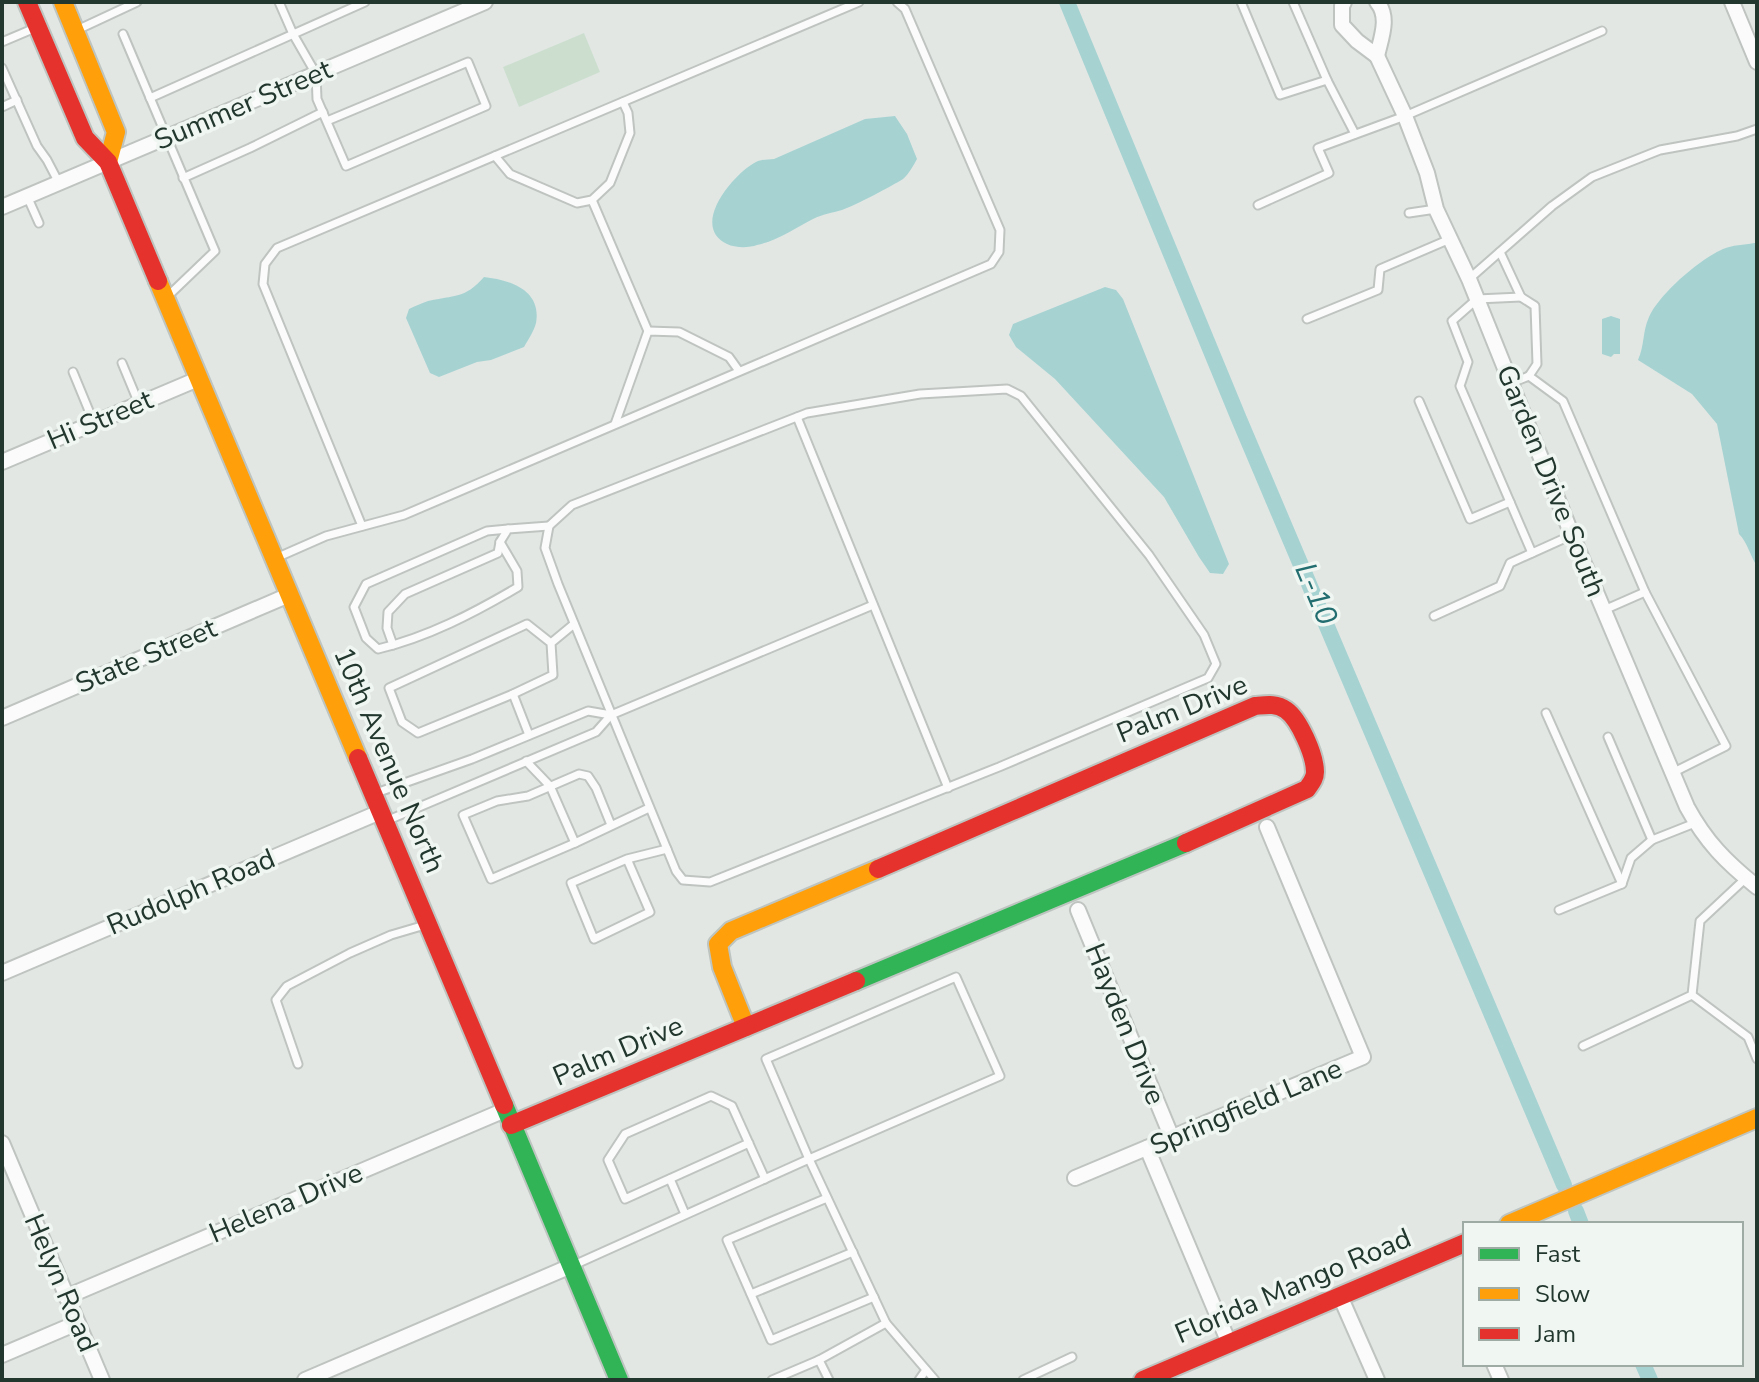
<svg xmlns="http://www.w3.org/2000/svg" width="1759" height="1382" font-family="'Nunito Sans',sans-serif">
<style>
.green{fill:#ccdfcf}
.water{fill:#a6d3d2}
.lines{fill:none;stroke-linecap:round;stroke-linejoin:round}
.canal{stroke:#a6d3d2;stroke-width:16}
.lane-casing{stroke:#bfc4c1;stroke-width:11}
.street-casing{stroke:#bfc4c1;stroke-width:18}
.fast-casing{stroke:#bec5c1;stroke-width:22}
.slow-casing{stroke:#bec5c1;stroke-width:22}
.jam-casing{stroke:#bec5c1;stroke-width:22}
.lane{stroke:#fbfbfb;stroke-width:7}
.street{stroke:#fbfbfb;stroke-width:14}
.fast{stroke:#30b455;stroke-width:18}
.slow{stroke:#ff9f0a;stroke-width:18}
.jam{stroke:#e5322d;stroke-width:18}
.labels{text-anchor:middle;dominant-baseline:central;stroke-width:7;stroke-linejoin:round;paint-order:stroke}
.street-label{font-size:28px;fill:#22382f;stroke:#f0f6f2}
.water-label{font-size:30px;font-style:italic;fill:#226d6f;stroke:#f0f6f2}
</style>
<rect width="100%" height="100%" fill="#e2e7e4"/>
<path class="green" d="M584,33L600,72L519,107L503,67Z"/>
<g class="water">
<path d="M895,116L907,134L917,159C913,166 909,174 903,179C892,186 854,206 842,210C832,213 823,214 813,219C795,228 777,241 757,245C749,248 735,248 727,244C689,226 734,173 756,162C762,159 768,160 774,159L865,119Z"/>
<path d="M1754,243H1757V566C1750,556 1748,543 1739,534L1717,424L1692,394L1638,360C1645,344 1642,333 1649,317C1659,294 1700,259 1723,249C1732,245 1744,245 1754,243Z"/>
<path d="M484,277C510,280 542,290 536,323C534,331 528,340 524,347L491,360L477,362L439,377L430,373L406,318L409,309C415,306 422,303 428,301C454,295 465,299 484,277Z"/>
<path d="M1105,287L1116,290L1123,299L1229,564L1223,574L1210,573L1199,557L1164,497L1055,379L1016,347L1009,335L1013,324Z"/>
<path d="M1611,316L1620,319V354H1614L1611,357L1602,354V319Z"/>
</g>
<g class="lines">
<g class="canal">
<path d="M1067,2L1239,419L1564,1185"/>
<path d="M1576,1211L1581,1224"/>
<path d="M1643,1364L1650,1380"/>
</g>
<g class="lane-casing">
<g id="lane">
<path d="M279,2L293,34L316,74L317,99L346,166L486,106L468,62L327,121"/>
<path d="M1241,2L1280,95L1327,80L1355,134"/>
<path d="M1293,2L1327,80"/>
<path d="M77,30L137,2"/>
<path d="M123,34L215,251L167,297"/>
<path d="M2,42L35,28"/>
<path d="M2,68L37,146L47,160L59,183"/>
<path d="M150,98L365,2"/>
<path d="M2,107L17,100"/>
<path d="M495,156L510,174L577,203L592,200L610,183L630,133L628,113L623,102"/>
<path d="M183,178L250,148L323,112"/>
<path d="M27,196L39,223"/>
<path d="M592,200L648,331"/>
<path d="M1258,205L1329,173L1318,148L1405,116L1602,31"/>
<path d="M1409,213L1436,209"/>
<path d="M1500,252L1521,297L1535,306L1537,364L1529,376"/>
<path d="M1469,279L1552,206L1592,177L1660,150L1737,136L1757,129"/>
<path d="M1521,297L1477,299L1452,321L1468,362L1460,386L1532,553"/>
<path d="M1307,319L1378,290L1380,269L1450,239"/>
<path d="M122,363L139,404"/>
<path d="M73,372L94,423"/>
<path d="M1511,383L1529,376L1563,401L1645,592L1726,746L1672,773"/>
<path d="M1007,389L1021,396L1149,555L1204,635L1216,664L1208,678L999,767L710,882L683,880L676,871L558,584L545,548L549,526L572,505L807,413L920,394Z"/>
<path d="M1419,401L1470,519L1510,502"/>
<path d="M797,417L948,788"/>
<path d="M615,424L648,331L679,332L729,357L739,371"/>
<path d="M362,526L263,284L265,264L277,248L859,2"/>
<path d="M500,542L517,571L518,587C474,613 428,637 378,649L366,638L354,607L366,584L487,531L508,529"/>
<path d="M276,558L326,536L404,515L991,264L999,252L1000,230L905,9L897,2"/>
<path d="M1604,610L1645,592"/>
<path d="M1434,616L1500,586L1510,563L1572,535"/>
<path d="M551,643L527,624L389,688L402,722L418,733L513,694L553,675L551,643L574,624"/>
<path d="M393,645L387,628L388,612L405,594L498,553L500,542L508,529L549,526"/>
<path d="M513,694L529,735"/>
<path d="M1546,713L1622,884"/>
<path d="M1608,737L1652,840"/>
<path d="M526,761L550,786L575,843"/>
<path d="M376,793L472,759L588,711L611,715"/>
<path d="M386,821L596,732L611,715L873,605"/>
<path d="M611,825L596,788L588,776L579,774L528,796L497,801L463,815L491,879L575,843L649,808"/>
<path d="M627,859L650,912L594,939L571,883L627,859L667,849"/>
<path d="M1559,910L1622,884L1631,858L1652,840L1695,823"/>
<path d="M1692,995L1748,1037L1757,1059"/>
<path d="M1583,1046L1692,995L1700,921L1746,878"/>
<path d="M298,1064L276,1000L287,986L350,953L391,935L425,925"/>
<path d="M749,1143L625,1199L608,1160L625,1134L711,1096L732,1106L765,1179"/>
<path d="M670,1179L685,1214"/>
<path d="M827,1198L727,1240L771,1340L874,1297"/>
<path d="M574,1265L809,1159L1000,1076L956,977L766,1059L809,1159L886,1323L935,1380"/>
<path d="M751,1294L853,1252"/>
<path d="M819,1360L829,1380"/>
<path d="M772,1380L819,1360L886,1323"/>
<path d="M919,1380L926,1370"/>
<path d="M1023,1380L1072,1357"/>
</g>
</g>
<g class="street-casing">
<g id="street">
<path d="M1344,2L1342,6V25L1357,41L1377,56C1381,38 1390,17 1377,2"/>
<path d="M1732,2L1757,62"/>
<path d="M1377,56L1405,116L1427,173L1436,209L1469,279L1572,535L1687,807C1706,842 1726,862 1757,887"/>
<path d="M2,207L485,2"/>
<path d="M2,462L198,379"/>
<path d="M2,718L289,595"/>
<path d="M1078,910L1172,1138"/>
<path d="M2,973L380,812"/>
<path d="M2,1143L102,1380"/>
<path d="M1147,1148L1229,1343"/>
<path d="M1075,1178L1363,1057L1267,827"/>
<path d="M1340,1296L1377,1380"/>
<path d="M66,1297L505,1110"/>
<path d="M2,1355L77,1323"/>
<path d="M1494,1364L1501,1380"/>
<path d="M305,1380L571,1266"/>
</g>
</g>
<g class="fast-casing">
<g id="fast">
<path d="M856,981L1186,843"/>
<path d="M504,1105L619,1380"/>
</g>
</g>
<g class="slow-casing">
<g id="slow">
<path d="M63,2L116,132L108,162"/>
<path d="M158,281L358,758"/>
<path d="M746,1027L722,967L718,944L731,931L878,869"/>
<path d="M1509,1224L1757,1118"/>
</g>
</g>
<g class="jam-casing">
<g id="jam">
<path d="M27,2L85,138L108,162L158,281"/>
<path d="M358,758L504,1105"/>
<path d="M878,869L1255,706C1266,705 1276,703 1286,710C1299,719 1315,755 1315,772C1315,779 1311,783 1307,789L1186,843"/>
<path d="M511,1125L856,981"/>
<path d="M1143,1380L1465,1243"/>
</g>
</g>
<use href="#lane" class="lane"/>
<use href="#street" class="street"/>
<use href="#fast" class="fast"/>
<use href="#slow" class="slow"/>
<use href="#jam" class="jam"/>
</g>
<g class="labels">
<g class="street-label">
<text transform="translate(243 105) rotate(-23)">Summer Street</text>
<text transform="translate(100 420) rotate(-23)">Hi Street</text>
<text transform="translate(1551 481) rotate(68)">Garden Drive South</text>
<text transform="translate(146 656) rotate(-23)">State Street</text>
<text transform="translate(1182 709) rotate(-22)">Palm Drive</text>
<text transform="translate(389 760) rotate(67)">10th Avenue North</text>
<text transform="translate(191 892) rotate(-23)">Rudolph Road</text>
<text transform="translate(1125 1024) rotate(68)">Hayden Drive</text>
<text transform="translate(618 1051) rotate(-23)">Palm Drive</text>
<text transform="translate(1246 1107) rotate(-23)">Springfield Lane</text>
<text transform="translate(286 1203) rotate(-23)">Helena Drive</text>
<text transform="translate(61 1283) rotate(67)">Helyn Road</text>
<text transform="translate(1293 1286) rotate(-23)">Florida Mango Road</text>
</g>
<g class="water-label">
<text transform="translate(1316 594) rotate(67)">L-10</text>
</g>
</g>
<rect width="1759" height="1382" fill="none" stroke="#22382f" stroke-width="8"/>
<rect x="1463" y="1222" width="280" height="144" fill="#f0f6f2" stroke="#9eaaa4" stroke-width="2"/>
<rect x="1479" y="1248" width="40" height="12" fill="#30b455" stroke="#9eaaa4" stroke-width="2"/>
<text x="1535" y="1262" font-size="24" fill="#22382f">Fast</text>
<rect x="1479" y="1288" width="40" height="12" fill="#ff9f0a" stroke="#9eaaa4" stroke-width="2"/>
<text x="1535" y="1302" font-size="24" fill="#22382f">Slow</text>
<rect x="1479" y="1328" width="40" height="12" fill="#e5322d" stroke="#9eaaa4" stroke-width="2"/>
<text x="1535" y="1342" font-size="24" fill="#22382f">Jam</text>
</svg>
